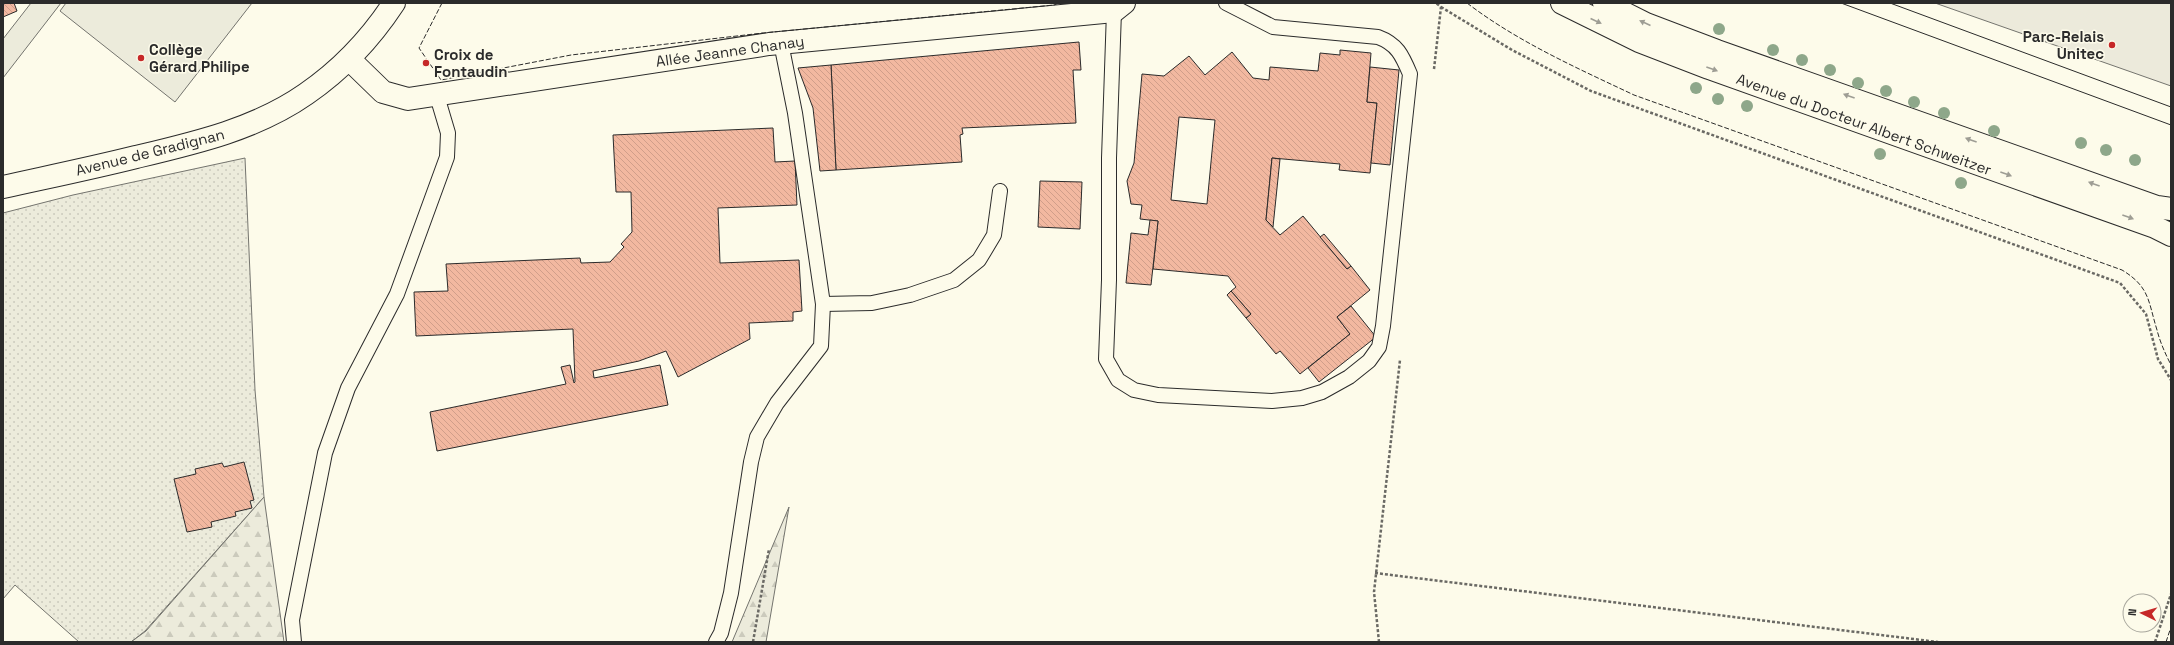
<svg xmlns="http://www.w3.org/2000/svg" width="2174" height="645" font-family="'Space Grotesk',sans-serif">
<style>
.grass{fill:url(#grass-dots);stroke:#74746e}
.forest{fill:url(#forest-firs);stroke:#74746e}
.park{fill:#ecebdb;stroke:#74746e}
.parking{fill:#eceadb;stroke:#74746e}
.building{fill:url(#building-back-hatch);stroke:#2b2b2b;fill-rule:evenodd}
.lines{fill:none;stroke-linecap:round;stroke-linejoin:round}
.lane-casing{stroke:#2b2b2b;stroke-width:16}
.street-casing{stroke:#2b2b2b;stroke-width:24}
.secondary-casing{stroke:#2b2b2b;stroke-width:24}
.path{stroke:#6a6964;stroke-width:2.5;stroke-dasharray:3 2;stroke-linecap:butt}
.lane{stroke:#fdfbea;stroke-width:14}
.street{stroke:#fdfbea;stroke-width:22}
.secondary{stroke:#fdfbea;stroke-width:22}
.tram{stroke:#2b2b2b;stroke-width:1}
.fence{stroke:#2b2b2b;stroke-width:1;stroke-dasharray:5 2;stroke-linecap:butt}
.tree{fill:#8ea78a}
.oneway{fill:#9e9d94}
.poi-dot{fill:#c62828;stroke:#fdfbea;stroke-width:1.5}
.labels{text-anchor:middle;dominant-baseline:central;stroke-width:3;stroke-linejoin:round;paint-order:stroke}
.poi-label{font-size:15px;font-weight:bold;fill:#2b2b2b;stroke:#fdfbea;text-anchor:start}
.street-label{font-size:15px;fill:#2b2b2b;stroke:#fdfbea}
</style>
<defs>
<pattern id="grass-dots" width="8" height="8" patternUnits="userSpaceOnUse"><rect width="8" height="8" fill="#ecebdb"/><path d="M2 2h.1M6 6h.1" fill="none" stroke="#cbcabc" stroke-width="1.8" stroke-linecap="round"/></pattern>
<pattern id="forest-firs" width="22" height="20" patternUnits="userSpaceOnUse"><rect width="22" height="20" fill="#ecebdb"/><path d="M5 1l3.5 6h-7zM16 11l3.5 6h-7z" fill="#cbcabc"/></pattern>
<pattern id="building-back-hatch" width="6" height="6" patternUnits="userSpaceOnUse"><rect width="6" height="6" fill="#f2b8a0"/><path d="M-1 5l2 2M0 0l6 6M5-1l2 2" fill="none" stroke="#d09e8a"/></pattern>
</defs>
<rect width="100%" height="100%" fill="#fdfbea"/>
<path class="grass" d="M245,158L255,390L264,497L145,631L131,642H79L15,585L3,599V213L73,195Z"/>
<g class="forest">
<path d="M264,497L284,642H131L146,631Z"/>
<path d="M789,507L766,642H732Z"/>
</g>
<g class="park">
<path d="M31,3H61L3,78V39Z"/>
<path d="M66,3H252L175,102L60,11Z"/>
</g>
<path class="parking" d="M1935,3H2171V86Z"/>
<g class="building">
<path d="M3,3H14L17,11L3,17Z"/>
<path d="M1079,42L1081,70H1073L1076,123L962,128L963,134L960,135L962,162L836,170L831,65Z"/>
<path d="M1340,50L1371,53L1367,102L1377,103L1370,173L1339,170L1340,164L1272,158L1266,220L1280,235L1303,216L1347,269L1351,266L1370,290L1337,317L1350,334L1300,374L1280,351L1276,354L1246,318L1251,314L1231,291L1236,287L1228,276L1153,269L1158,221L1140,219L1142,205L1131,204L1127,181L1134,163L1142,74L1164,76L1189,56L1205,75L1232,52L1253,78L1269,80L1270,67L1318,71L1320,53L1340,55ZM1179,117L1215,120L1207,204L1171,200Z"/>
<path d="M831,65L836,170L820,171L813,108L798,68Z"/>
<path d="M1370,67L1399,70L1390,165L1371,163L1377,103L1367,102Z"/>
<path d="M773,128L775,162L795,161L797,205L718,208L720,263L799,260L802,311L793,312V321L749,323L750,339L678,377L666,351L639,361L593,371L594,378L660,365L668,405L437,451L430,412L566,384L561,367L570,365L574,383L575,382L573,329L416,336L414,292L448,291L446,264L580,258L581,263L610,262L624,247L621,244L632,232L631,192H616L613,135Z"/>
<path d="M1272,158L1280,159L1273,227L1266,220Z"/>
<path d="M1040,181L1082,182L1080,229L1038,227Z"/>
<path d="M1150,220L1158,221L1151,285L1126,283L1131,233L1148,235Z"/>
<path d="M1324,234L1351,266L1347,269L1320,237Z"/>
<path d="M1231,291L1251,314L1246,318L1227,295Z"/>
<path d="M1351,306L1376,337L1319,382L1308,368L1350,334L1337,317Z"/>
<path d="M244,462L254,500L250,501L252,508L235,512L236,516L211,522L212,527L187,532L174,479L196,474L195,469L222,463L224,467Z"/>
</g>
<g class="lines">
<g class="lane-casing">
<g id="lane">
<path d="M1114,11L1109,158V280L1106,359L1118,380L1134,390L1158,395L1272,401L1302,398L1322,392L1349,377L1369,361L1379,347L1383,326L1410,74C1402,55 1397,44 1378,37L1273,27L1226,3"/>
<path d="M823,304L872,303L910,295L954,280L979,260L994,235L1000,191"/>
<path d="M294,642L292,620L325,453L348,388L397,294L447,157L448,133L437,96"/>
<path d="M716,642L721,633L731,593L751,462L757,437L777,403L821,346L823,304L795,113L781,43"/>
</g>
</g>
<g class="street-casing">
<path id="street" d="M349,59L383,92L408,99L769,44L1114,11L1124,3"/>
</g>
<g class="secondary-casing">
<g id="secondary">
<path d="M1562,3L1639,41L1709,68L2155,227L2171,235"/>
<path d="M1604,3L1646,24L1717,51L2157,207L2171,209"/>
<path d="M3,187C48,177 92,168 136,157C195,143 256,129 306,94C341,70 371,38 394,3"/>
</g>
</g>
<g class="path">
<path d="M1441,7L1512,50L1591,91L2120,283L2146,314L2158,359L2171,380"/>
<path d="M1434,69L1441,7L1436,3"/>
<path d="M1375,573L1938,642"/>
<path d="M753,642L769,549"/>
<path d="M1379,642L1374,592L1400,360"/>
<path d="M2155,642L2171,594"/>
</g>
<use href="#lane" class="lane"/>
<use href="#street" class="street"/>
<use href="#secondary" class="secondary"/>
<g class="tram">
<path d="M1841,3L2171,125"/>
<path d="M1890,3L2171,107"/>
</g>
<g class="fence">
<path d="M442,3L419,48L441,80L571,55L763,33L1054,5L1059,3"/>
<path d="M1467,3C1518,42 1577,68 1634,95L2122,270C2150,287 2148,301 2157,330C2160,342 2165,353 2171,365"/>
<path d="M2166,642L2171,627"/>
</g>
</g>
<g class="tree">
<circle cx="1719" cy="29" r="6"/>
<circle cx="1773" cy="50" r="6"/>
<circle cx="1802" cy="60" r="6"/>
<circle cx="1830" cy="70" r="6"/>
<circle cx="1858" cy="83" r="6"/>
<circle cx="1696" cy="88" r="6"/>
<circle cx="1886" cy="91" r="6"/>
<circle cx="1718" cy="99" r="6"/>
<circle cx="1914" cy="102" r="6"/>
<circle cx="1747" cy="106" r="6"/>
<circle cx="1944" cy="113" r="6"/>
<circle cx="1994" cy="131" r="6"/>
<circle cx="2081" cy="143" r="6"/>
<circle cx="2106" cy="150" r="6"/>
<circle cx="1880" cy="154" r="6"/>
<circle cx="2135" cy="160" r="6"/>
<circle cx="1961" cy="183" r="6"/>
</g>
<defs><path id="oneway-solid" d="M-6-.8H1V-3.2L6.5 0L1 3.2V.8H-6Z"/></defs>
<g class="oneway">
<use href="#oneway-solid" transform="translate(1596 21) rotate(25)"/>
<use href="#oneway-solid" transform="translate(1645 23) rotate(-156)"/>
<use href="#oneway-solid" transform="translate(1712 69) rotate(20)"/>
<use href="#oneway-solid" transform="translate(1849 96) rotate(-160)"/>
<use href="#oneway-solid" transform="translate(1971 140) rotate(-160)"/>
<use href="#oneway-solid" transform="translate(2006 174) rotate(20)"/>
<use href="#oneway-solid" transform="translate(2094 184) rotate(-160)"/>
<use href="#oneway-solid" transform="translate(2128 217) rotate(20)"/>
</g>
<g class="poi-dot">
<circle cx="2112" cy="45" r="4"/>
<circle cx="141" cy="58" r="4"/>
<circle cx="426" cy="63" r="4"/>
</g>
<g class="labels">
<g class="poi-label">
<text x="2104" y="36" text-anchor="end">Parc-Relais<tspan x="2104" dy="17">Unitec</tspan></text>
<text x="149" y="49">Collège<tspan x="149" dy="17">Gérard Philipe</tspan></text>
<text x="434" y="54">Croix de<tspan x="434" dy="17">Fontaudin</tspan></text>
</g>
<g class="street-label">
<text transform="translate(730 51) rotate(-8)">Allée Jeanne Chanay</text>
<text transform="translate(1864 124) rotate(20)">Avenue du Docteur Albert Schweitzer</text>
<text transform="translate(150 152) rotate(-14)">Avenue de Gradignan</text>
</g>
</g>
<rect width="2174" height="645" fill="none" stroke="#2b2b2b" stroke-width="8"/>
<g transform="translate(2142 613) rotate(275)"><circle r="19" fill="#fdfbea" stroke="#a9a89e"/>
<path d="M0-3L7 15L0 10L-7 15Z" fill="#c62828"/>
<text y="-6" font-size="11" font-weight="bold" text-anchor="middle" fill="#2b2b2b">N</text>
</g>
</svg>
